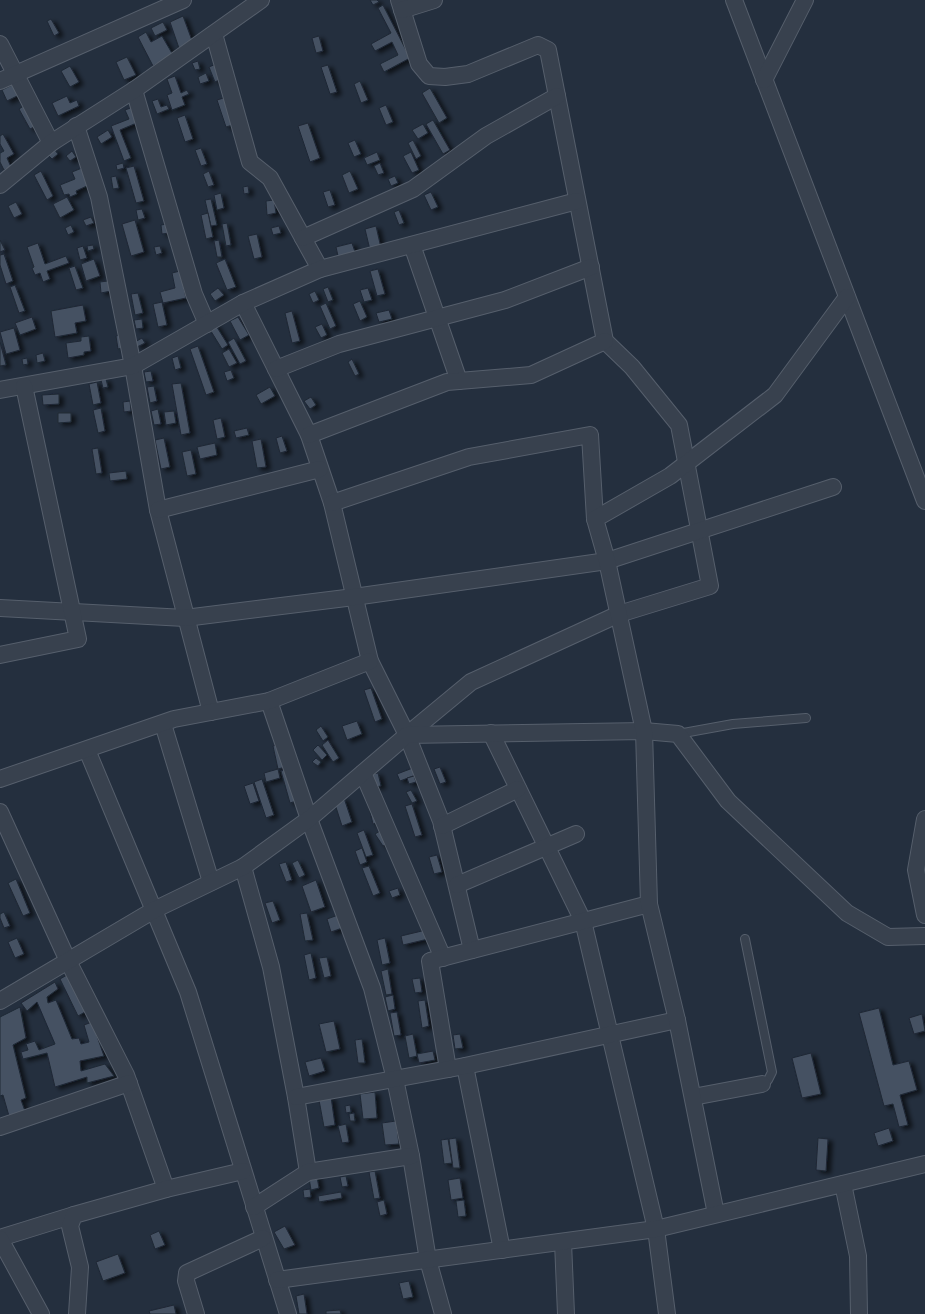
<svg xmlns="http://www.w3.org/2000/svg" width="925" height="1314" font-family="'Work Sans',sans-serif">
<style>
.building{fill:#455162;stroke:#1f2835;filter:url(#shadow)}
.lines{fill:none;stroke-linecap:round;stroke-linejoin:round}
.service-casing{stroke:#565f6c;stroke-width:10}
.minor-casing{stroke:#565f6c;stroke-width:18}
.service{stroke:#38414e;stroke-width:8}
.minor{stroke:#38414e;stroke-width:16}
</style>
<defs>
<filter id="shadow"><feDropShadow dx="4.5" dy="2.5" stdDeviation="2" flood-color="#0009"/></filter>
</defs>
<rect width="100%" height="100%" fill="#242f3e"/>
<g class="building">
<path d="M370,0H377L379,2L373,5Z"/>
<path d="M383,5L410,58L384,72L380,64L398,55L392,42L375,51L371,44L391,33L378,8Z"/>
<path d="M183,16L194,46L180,51L170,22Z"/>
<path d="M51,19L59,33L54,36L47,21Z"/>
<path d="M163,22L167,30L155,36L151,28Z"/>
<path d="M146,32L151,42L162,36L173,55L153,66L138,37Z"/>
<path d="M319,36L323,51L316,53L312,38Z"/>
<path d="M127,57L136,75L124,80L116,62Z"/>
<path d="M198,61L200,69L195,70L192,63Z"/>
<path d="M216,64L221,79L215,82L209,67Z"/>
<path d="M328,65L337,92L330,94L321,67Z"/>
<path d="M70,66L79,82L70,87L61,71Z"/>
<path d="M206,73L209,81L200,84L198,77Z"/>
<path d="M175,76L181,93L187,90L189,94L182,97L185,105L172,110L167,95L172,93L167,79Z"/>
<path d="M360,81L368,100L361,103L354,84Z"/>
<path d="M16,83L21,94L7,101L2,90Z"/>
<path d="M430,88L447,118L439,123L422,93Z"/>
<path d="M67,96L70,103L77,100L79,106L58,116L52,103Z"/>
<path d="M227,97L236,124L226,127L217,100Z"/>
<path d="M158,99L161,107L167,105L169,109L157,114L152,101Z"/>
<path d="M25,105L36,126L30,129L19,109Z"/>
<path d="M386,105L393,122L386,125L379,108Z"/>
<path d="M133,107L139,122L120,130L131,158L124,161L111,126L129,119L125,110Z"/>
<path d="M185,115L193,139L185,142L177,118Z"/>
<path d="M433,120L450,150L443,154L426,124Z"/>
<path d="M308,123L320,158L310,162L298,126Z"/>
<path d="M423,124L428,133L418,139L412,130Z"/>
<path d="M108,130L112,137L101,144L97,137Z"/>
<path d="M3,134L14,154L7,158L11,167L4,170L0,162V153L4,151L0,144V136Z"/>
<path d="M355,140L361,154L354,157L348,143Z"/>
<path d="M413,140L421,156L416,159L408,143Z"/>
<path d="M201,148L207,164L201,166L195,150Z"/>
<path d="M54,149L58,154L52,159L47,154Z"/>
<path d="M72,151L76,157L70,161L66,156Z"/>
<path d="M377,152L380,160L367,165L364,158Z"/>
<path d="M411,152L419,170L412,173L403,156Z"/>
<path d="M123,163L124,168L117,170L116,165Z"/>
<path d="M380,163L384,173L378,175L374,166Z"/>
<path d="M134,166L144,201L136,203L126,168Z"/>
<path d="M82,168L89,185L76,191L77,194L70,197L69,194L64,195L60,185L75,179L72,172Z"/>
<path d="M41,171L53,196L47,200L34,175Z"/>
<path d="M209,171L214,185L208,187L203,174Z"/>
<path d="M350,171L358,189L349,193L342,175Z"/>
<path d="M116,176L119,188L113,189L111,177Z"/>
<path d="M395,176L398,183L391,186L388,179Z"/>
<path d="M248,186L249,193L244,194L243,187Z"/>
<path d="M330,190L335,205L328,207L323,192Z"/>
<path d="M431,192L438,207L431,210L424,195Z"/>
<path d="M221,193L224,208L217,210L214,195Z"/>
<path d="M67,197L74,210L60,218L53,204Z"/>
<path d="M211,199L217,225L211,226L205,200Z"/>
<path d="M274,200L276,213L267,215L266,201Z"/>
<path d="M16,202L22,214L14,218L8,206Z"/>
<path d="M142,209L145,218L138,220L136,210Z"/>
<path d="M399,210L404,223L399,225L394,212Z"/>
<path d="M208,213L213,237L206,239L201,215Z"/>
<path d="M91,217L94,223L86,226L83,220Z"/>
<path d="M135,220L144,252L131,256L122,224Z"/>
<path d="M227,223L231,245L226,246L222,224Z"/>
<path d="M167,224L169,233L162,234L161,225Z"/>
<path d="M71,225L74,232L68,235L65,228Z"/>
<path d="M279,226L281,233L273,235L271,228Z"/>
<path d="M376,226L381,248L370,250L365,229Z"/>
<path d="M257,234L262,257L254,259L248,236Z"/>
<path d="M0,240L5,250L0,252Z"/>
<path d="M219,240L222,257H217L214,241Z"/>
<path d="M38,243L45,264L66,256L69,263L47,271L50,279L43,282L40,273L35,275L32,268L34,267L27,247Z"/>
<path d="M352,243L355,252L338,256L336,247Z"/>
<path d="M93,245L94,249L88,251L87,246Z"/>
<path d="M83,246L87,258L80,260L77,248Z"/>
<path d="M160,246L162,253L156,255L154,247Z"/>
<path d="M4,254L13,281L6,284L0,265V255Z"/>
<path d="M94,259L100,276L86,281L81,264Z"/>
<path d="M225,259L236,287L227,290L216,263Z"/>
<path d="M75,266L83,288L76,290L69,268Z"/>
<path d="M378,269L385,294L377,296L370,271Z"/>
<path d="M180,271L186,298L163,303L160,292L175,288L172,273Z"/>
<path d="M115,280L116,290L101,293L100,282Z"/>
<path d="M15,285L25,311L19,313L10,287Z"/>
<path d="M328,287L333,300L328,302L323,289Z"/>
<path d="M218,288L224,295L215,301L210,294Z"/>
<path d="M368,288L372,300L364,302L360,290Z"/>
<path d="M315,291L319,300L313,303L309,294Z"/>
<path d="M138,293L143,313L135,315L131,294Z"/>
<path d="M360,301L367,317L360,321L353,304Z"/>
<path d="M162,302L167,325L158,327L153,304Z"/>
<path d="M326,303L336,326L330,329L320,306Z"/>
<path d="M83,305L86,321L75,323L77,333L55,337L51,311Z"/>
<path d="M389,310L392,319L379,322L376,313Z"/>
<path d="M292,311L300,341L292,343L285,313Z"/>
<path d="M32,317L36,329L20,335L15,323Z"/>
<path d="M238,317L249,335L240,340L230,321Z"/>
<path d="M142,319L143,328L136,329L134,320Z"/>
<path d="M215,324L228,345L222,349L209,328Z"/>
<path d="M322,324L327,335L321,338L315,327Z"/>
<path d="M14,328L20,350L6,354L0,332Z"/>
<path d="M123,334L126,347L118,349L116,336Z"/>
<path d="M89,336L91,351L84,352V355L68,358L66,343L81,341V337Z"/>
<path d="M142,338L145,343L137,347L135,342Z"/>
<path d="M234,338L246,361L240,364L228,342Z"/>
<path d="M0,342L6,365L0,366Z"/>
<path d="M198,346L214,392L206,395L190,349Z"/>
<path d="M229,349L237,363L229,367L222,353Z"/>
<path d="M43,353L45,361L37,363L36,355Z"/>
<path d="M178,356L181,368L175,370L172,358Z"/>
<path d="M27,358L28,364L23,365L22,359Z"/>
<path d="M352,359L359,374L355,376L348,362Z"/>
<path d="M231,370L234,378L227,381L224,372Z"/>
<path d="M151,371L153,381L146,382L144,372Z"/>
<path d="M106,379L108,387L103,388L101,380Z"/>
<path d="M97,382L101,403L93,405L89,384Z"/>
<path d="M181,383L190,433L181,435L172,384Z"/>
<path d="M154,386L157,401L150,403L147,387Z"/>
<path d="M270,387L275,396L261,404L256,395Z"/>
<path d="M59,394V404L43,405L42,395Z"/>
<path d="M311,397L316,405L310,409L304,401Z"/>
<path d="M130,401L131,411L124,412L123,402Z"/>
<path d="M101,408L105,431L98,433L93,410Z"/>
<path d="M158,409L161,424L154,425L151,411Z"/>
<path d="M174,411L176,423L166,425L164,412Z"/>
<path d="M58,413H71V422L58,423Z"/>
<path d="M221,418L225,437L217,439L213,420Z"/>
<path d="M247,428L249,435L236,438L234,431Z"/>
<path d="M282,436L287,451L280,453L276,438Z"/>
<path d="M164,438L170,467L161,469L155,440Z"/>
<path d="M261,439L266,467L257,468L252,441Z"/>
<path d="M215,443L217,455L200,459L197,447Z"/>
<path d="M98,448L102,473L96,474L92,449Z"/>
<path d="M191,450L196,474L187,476L182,452Z"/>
<path d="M126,471L127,479L110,481L109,473Z"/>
<path d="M371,688L382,719L375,722L364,690Z"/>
<path d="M357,721L362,734L347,740L342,726Z"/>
<path d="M321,726L328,737L323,741L316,730Z"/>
<path d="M328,740L339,758L333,762L322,745Z"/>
<path d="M283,743L289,766L278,769L273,746Z"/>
<path d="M318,745L327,755L322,760L313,750Z"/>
<path d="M316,758L321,762L318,766L312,762Z"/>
<path d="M418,766L421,773L400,781L397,774Z"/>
<path d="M440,767L446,782L440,784L434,769Z"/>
<path d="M278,769L280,778L266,782L264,773Z"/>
<path d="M289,769L299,800L290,803L281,771Z"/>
<path d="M378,773L381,786L375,787L372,774Z"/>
<path d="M414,776L416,782L409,784L407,778Z"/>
<path d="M262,779L274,815L266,818L254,782Z"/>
<path d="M253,783L259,801L250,804L244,786Z"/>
<path d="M411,790L417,801L412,803L406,792Z"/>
<path d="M344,798L352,822L342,826L334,801Z"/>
<path d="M368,803L380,822L373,824Z"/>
<path d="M412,804L422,835L415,837L405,806Z"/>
<path d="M383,829L391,841L383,846L375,834Z"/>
<path d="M364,830L373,855L366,857L357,833Z"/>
<path d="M362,848L367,862L360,865L355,851Z"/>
<path d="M437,855L442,872L434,874L429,857Z"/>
<path d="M298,860L305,875L299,878L292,863Z"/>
<path d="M286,862L292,880L286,882L279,864Z"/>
<path d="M369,866L380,893L373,896L362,868Z"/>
<path d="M16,879L30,913L23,916L8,883Z"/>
<path d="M316,880L325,907L311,912L302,886Z"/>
<path d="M398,888L400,895L392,898L389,891Z"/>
<path d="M273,901L280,920L272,923L265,903Z"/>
<path d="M4,912L10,926L4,928L0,918V914Z"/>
<path d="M307,913L313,940L305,941L300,914Z"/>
<path d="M341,914L345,927L331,932L327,919Z"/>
<path d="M426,930L428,939L403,945L401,936Z"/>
<path d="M17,938L24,954L15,958L8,942Z"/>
<path d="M385,938L390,963L382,965L377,940Z"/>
<path d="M311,953L316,978L309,980L304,955Z"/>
<path d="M327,957L331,976L324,978L319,958Z"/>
<path d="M388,969L392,994L386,995L381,971Z"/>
<path d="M67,975L85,1012L78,1016L60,979Z"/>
<path d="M420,978L422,992L415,993L412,979Z"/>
<path d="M55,982L58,989L47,997L48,1003L56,1000L72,1039L79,1038L81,1044L89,1042L84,1025L92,1022L104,1056L80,1061L81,1071L105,1064L114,1076L87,1083V1077L55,1087L47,1053L23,1059L21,1052L28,1050L26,1044L35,1041L39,1050L55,1044L37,1002L27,1011L21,1003Z"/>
<path d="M393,995L395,1009L388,1011L385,997Z"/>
<path d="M425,1000L429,1026L422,1028L418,1001Z"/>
<path d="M20,1007L26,1038L13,1045L26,1098L21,1100L25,1111L9,1116L3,1095L0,1096V1017Z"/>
<path d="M879,1008L893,1065L909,1061L917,1090L900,1095L908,1125L899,1127L893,1104L884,1106L859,1013Z"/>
<path d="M397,1012L401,1035L394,1036L390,1013Z"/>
<path d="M922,1014L925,1031L914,1034L909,1018Z"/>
<path d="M334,1021L340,1049L326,1052L319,1024Z"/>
<path d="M413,1034L417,1056L409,1058L405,1036Z"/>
<path d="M460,1034L463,1048L455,1049L453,1035Z"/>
<path d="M362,1039L365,1063H358L355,1040Z"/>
<path d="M433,1051L435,1060L419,1063L417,1054Z"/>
<path d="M811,1053L821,1094L802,1098L792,1058Z"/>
<path d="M321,1058L325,1071L309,1076L305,1062Z"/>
<path d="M375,1092L377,1118L363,1119L360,1094Z"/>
<path d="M331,1097L335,1125L324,1127L319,1100Z"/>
<path d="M350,1105L351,1112L346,1113L345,1106Z"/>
<path d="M354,1113L355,1121H350L349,1114Z"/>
<path d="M396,1121L399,1144L385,1145L382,1123Z"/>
<path d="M346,1124L349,1142L342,1143L338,1126Z"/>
<path d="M889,1128L893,1141L878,1146L874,1133Z"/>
<path d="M456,1138L460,1168H453L449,1139Z"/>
<path d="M818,1138L828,1139L826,1171L816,1170Z"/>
<path d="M448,1139L452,1163L444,1164L441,1140Z"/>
<path d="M375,1171L380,1198L374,1199L369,1172Z"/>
<path d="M308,1172L317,1177L319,1188L311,1190Z"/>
<path d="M346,1176L348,1186L342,1187L340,1177Z"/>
<path d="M460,1178L463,1198L451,1200L448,1180Z"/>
<path d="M310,1189L311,1197L304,1198L303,1190Z"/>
<path d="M341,1192L342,1198L319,1202L318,1196Z"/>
<path d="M384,1200L387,1214L380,1216L377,1202Z"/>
<path d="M464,1200L466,1216L458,1217L456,1201Z"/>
<path d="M285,1226L295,1245L284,1249L274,1232Z"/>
<path d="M159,1231L165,1245L155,1249L150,1235Z"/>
<path d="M118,1254L125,1273L103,1281L96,1262Z"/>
<path d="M409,1281L413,1297L403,1299L399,1283Z"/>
<path d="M304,1294L307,1314H299L296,1296Z"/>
<path d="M174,1305L176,1314H150L149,1311Z"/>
<path d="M340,1310L341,1314H326V1311Z"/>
</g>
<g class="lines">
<g class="service-casing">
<g id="service">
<path d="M678,734L733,724L806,718"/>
<path d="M745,939L772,1072L768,1080L762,1084"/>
</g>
</g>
<g class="minor-casing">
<g id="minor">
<path d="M399,0L419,64L429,76L445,77L468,74L538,45L548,50L605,341L632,367L679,425L710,586L619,614L471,682L407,735"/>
<path d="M734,0L925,501"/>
<path d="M402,10L434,0"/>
<path d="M214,34L250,162L270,178L320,269"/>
<path d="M0,44L51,143"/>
<path d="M764,80L805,0"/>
<path d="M0,81L183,0"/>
<path d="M134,90L194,294L207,324"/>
<path d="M76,126L99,197L133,366L158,510L211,712"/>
<path d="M0,185L51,143L134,90L261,0"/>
<path d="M303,238L413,189L486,136L557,96"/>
<path d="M412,245L459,381"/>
<path d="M243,303L309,435L332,503L370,661L407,735L441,821L472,950"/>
<path d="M276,369L339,344L505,300L591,267"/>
<path d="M0,390L133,366L243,303L320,269L577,201"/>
<path d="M309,435L447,382L531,375L605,341"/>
<path d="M332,503L469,457L590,435L595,519"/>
<path d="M158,510L320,469"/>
<path d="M0,608L185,618L354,597L607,561L833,487"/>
<path d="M0,655L78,639L24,386"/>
<path d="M269,701L309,819L372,988L395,1079L411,1156L428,1260L443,1314"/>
<path d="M163,724L211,882"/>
<path d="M491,733L583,921L656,1229L667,1314"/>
<path d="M87,750L188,992L288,1314"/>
<path d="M363,773L443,958"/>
<path d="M0,779L174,719L269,701L370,661"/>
<path d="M0,812L68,961L126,1075L166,1189"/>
<path d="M925,819L916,870L925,915"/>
<path d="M442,826L518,789"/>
<path d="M243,867L271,967L296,1097L308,1172"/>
<path d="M457,885L576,834"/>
<path d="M0,1001L154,910L243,867L309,819L407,735L644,731L678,734L728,801L847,913L888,937L925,936"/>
<path d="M465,1066L502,1250"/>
<path d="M448,1069L430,961L649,904"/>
<path d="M296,1097L465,1066L677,1020"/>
<path d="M693,1097L762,1084"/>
<path d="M0,1127L129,1083"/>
<path d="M843,1184L858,1256L859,1314"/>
<path d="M254,1207L308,1172L411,1156"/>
<path d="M716,1214L677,1020L649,904L644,731L607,561L595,519L670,476L775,395L847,297"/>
<path d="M0,1238L74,1215"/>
<path d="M0,1239L41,1314"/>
<path d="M563,1242L566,1314"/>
<path d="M277,1280L656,1229L925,1164"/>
<path d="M77,1314L80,1267L70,1226L74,1215L166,1189L243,1171"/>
<path d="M196,1314L186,1281L187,1273L263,1238"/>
</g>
</g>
<use href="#service" class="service"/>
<use href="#minor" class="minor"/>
</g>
</svg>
